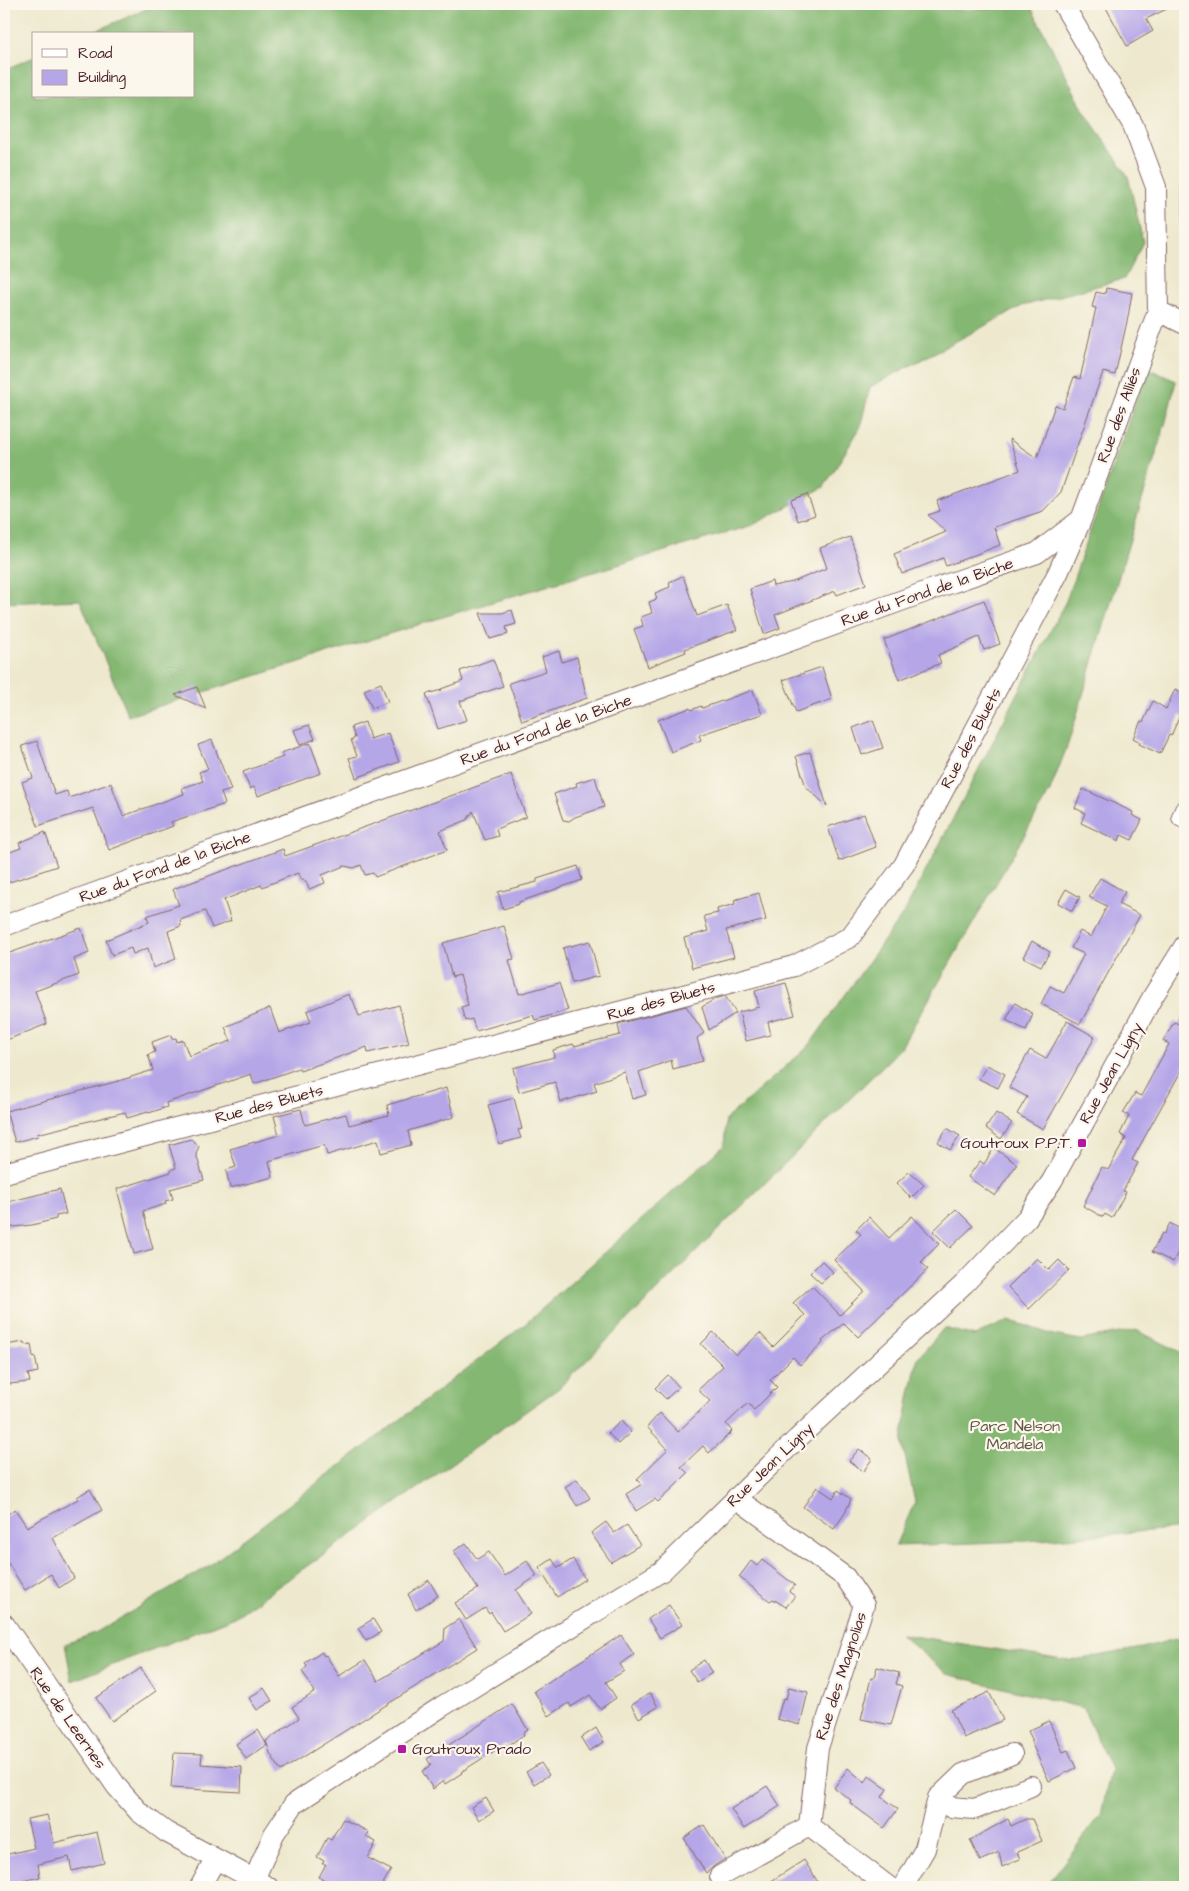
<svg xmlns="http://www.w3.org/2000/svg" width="1189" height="1891" font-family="'Architects Daughter',sans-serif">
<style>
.forest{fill:#84b872;stroke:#676c4e}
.building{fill:#b5a6e8}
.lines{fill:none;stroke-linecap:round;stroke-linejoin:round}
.minor-casing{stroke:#836664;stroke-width:22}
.minor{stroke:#fff;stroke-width:20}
.poi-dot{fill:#b5179e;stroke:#fbf7ec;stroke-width:2}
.labels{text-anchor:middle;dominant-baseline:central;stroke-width:4.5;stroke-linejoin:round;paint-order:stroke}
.street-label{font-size:16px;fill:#4a1f2b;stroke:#fbf7ec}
.poi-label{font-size:16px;fill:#4a1f2b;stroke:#fbf7ec;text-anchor:end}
.park-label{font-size:16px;fill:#665646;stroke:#fbf7ec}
</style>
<rect width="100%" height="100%" fill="#fbf7ec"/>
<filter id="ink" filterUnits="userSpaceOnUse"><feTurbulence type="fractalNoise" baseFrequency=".02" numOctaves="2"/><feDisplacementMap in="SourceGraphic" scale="10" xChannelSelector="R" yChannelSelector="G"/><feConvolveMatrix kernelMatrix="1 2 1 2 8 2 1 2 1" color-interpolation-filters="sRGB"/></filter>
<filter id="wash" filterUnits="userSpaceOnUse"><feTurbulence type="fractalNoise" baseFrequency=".0096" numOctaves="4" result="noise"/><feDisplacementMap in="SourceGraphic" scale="20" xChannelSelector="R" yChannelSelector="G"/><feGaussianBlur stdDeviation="1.12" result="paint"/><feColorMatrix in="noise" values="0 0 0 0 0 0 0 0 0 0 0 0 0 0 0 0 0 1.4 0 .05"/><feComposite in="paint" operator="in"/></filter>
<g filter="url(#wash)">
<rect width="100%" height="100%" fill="#eee9ce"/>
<g class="forest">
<path d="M158,4H946L955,10L1031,7L1084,111L1128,176L1143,242L1124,279L1022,306L870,387L860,428L824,487L753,525L462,611L128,716L80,600L4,603V70L34,57V96H194V34H88Z"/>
<path d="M1185,163V293L1179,287L1182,187Z"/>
<path d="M1147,368L1176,381L1166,421L1068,744L1050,791L900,1049L559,1388L235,1617L72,1681L65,1644L95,1633L206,1568L524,1325L724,1146L726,1119L808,1047L905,911L1066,601Z"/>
<path d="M1009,1320L1053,1335L1081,1340L1136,1330L1185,1354V1528L1027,1541L895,1546L915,1502L902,1442L909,1398L918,1358L944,1328L975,1336Z"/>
<path d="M1185,1633V1887H1045L1101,1815L1111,1769L1083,1708L947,1674L900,1634L1070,1661L1142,1648L1179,1638Z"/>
</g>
<g id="blocks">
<g class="building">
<path d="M1104,4H1177L1146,19L1153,31L1127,46Z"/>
<path d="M1106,288L1132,293L1128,317L1115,375L1103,372L1061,492L1043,511L994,527L1000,545L946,566L943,558L902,574L894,554L946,532L928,515L940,511L937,501L1020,470L1009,439L1037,458L1055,405L1063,408L1074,377L1080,379L1096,308L1092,307L1096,292L1105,294Z"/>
<path d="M807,494L815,515L798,521L791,500Z"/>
<path d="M850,537L866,584L837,595L835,591L775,615L780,628L764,634L750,589L772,581L773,586L793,582L827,568L820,548Z"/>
<path d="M683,576L697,616L727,605L737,630L685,649L686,652L648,667L634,629L643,626L641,617L652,613L649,602L657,599L655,593L670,587L669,582Z"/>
<path d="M984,600L1000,644L984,650L979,637L938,655L941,663L899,680L884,640Z"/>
<path d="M512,610L516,624L506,627L508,634L490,639L480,613H502Z"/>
<path d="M559,651L562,662L577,657L587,698L522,721L509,683L546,671L542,657Z"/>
<path d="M493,659L503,686L460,701L467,720L438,729L426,694L442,690L441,689L463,681L460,671Z"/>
<path d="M822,667L832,699L796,712L783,680Z"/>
<path d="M381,683L388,702L372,708L364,690Z"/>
<path d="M197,687L206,709L175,695Z"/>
<path d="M1175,689L1185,694V718L1180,715L1171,736L1169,735L1160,754L1139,744L1140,742L1133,738L1141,721L1143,722L1153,701L1166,709Z"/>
<path d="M753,690L762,714L699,735L701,740L671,752L658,720L690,708L691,710L701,706L702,708Z"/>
<path d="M873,720L883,748L862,755L853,728Z"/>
<path d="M365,722L370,739L388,733L399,762L356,778L349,758L357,756L351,740L355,738L351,727Z"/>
<path d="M309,725L315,739L300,745L294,730Z"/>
<path d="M212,740L231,790L221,793L225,804L171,822L173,826L109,850L93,808L38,826L22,782L33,778L22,746L37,741L55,795L67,791L69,798L111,783L123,816L184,794L182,788L203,781L199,772L208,769L198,745Z"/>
<path d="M310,743L321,773L258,796L254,787L250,789L243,772L283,757L281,753Z"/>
<path d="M810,752L827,806L806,787L796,756Z"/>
<path d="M511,774L526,817L496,829L498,836L485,840L473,811L467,820L440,831L447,850L375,877L373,873L365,875L361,865L354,868L344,866L322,875L325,883L309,889L306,881H304L303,879L301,880L298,873L262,887L261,885L224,900L231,921L212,928L205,911L180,920L181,926L168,931L176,959L153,968L148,948L133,954L131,948L112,955L106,940L149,922L147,916L179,905L173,889L283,849L285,856Z"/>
<path d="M595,777L604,807L575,817L569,821L563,820L554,794L577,786L576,783Z"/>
<path d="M1083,789L1133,812L1132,815L1142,820L1132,840L1121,835L1119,841L1081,823L1085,813L1075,808Z"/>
<path d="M864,814L876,847L839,861L828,827Z"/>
<path d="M45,832L57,866L4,884V854L21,848L19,843Z"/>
<path d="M578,866L582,880L519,902V904L503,909L498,892L537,882V879Z"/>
<path d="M1100,878L1125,892L1118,904L1140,915L1080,1024L1041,1004L1050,986L1064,993L1084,954L1071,948L1080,931L1091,937L1107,906L1089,897Z"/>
<path d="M1066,889L1080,897L1072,911L1058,903Z"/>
<path d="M759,893L766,920L726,930L734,957L692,968L684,938L708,931L704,916L718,913L717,909L735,904L734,900Z"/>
<path d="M504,926L514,959L509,960L519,994L559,983L568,1010L535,1020L533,1015L476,1031L472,1019L465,1021L461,1007L468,1005L460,975L452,977L443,943Z"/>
<path d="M81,928L89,953L74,959L79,975L35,991L47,1024L4,1041V955Z"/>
<path d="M590,941L599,976L572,983L563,948Z"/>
<path d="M1032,941L1050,952L1041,966L1023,957Z"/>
<path d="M786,983L795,1015L768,1022L771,1035L746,1041L739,1012L759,1007L755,991Z"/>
<path d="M349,994L351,1000H353L359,1016L399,1005L409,1043L368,1053L367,1047L300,1071L299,1068L254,1084L251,1074L166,1103L167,1107L149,1113L148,1112L127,1118L125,1112L37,1134L38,1136L15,1142L6,1111L122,1080L153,1070L148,1055L155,1052L152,1042L171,1035L172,1039L176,1038L177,1042L183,1040L189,1056L231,1041L225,1027L270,1008L279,1033L311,1022L307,1011Z"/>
<path d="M725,996L736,1013L709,1030L702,1007L715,999Z"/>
<path d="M1015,1003L1033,1014L1026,1030L1006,1020Z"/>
<path d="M686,1006L704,1033L697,1038L703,1061L673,1069L671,1060L639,1072L646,1095L632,1099L625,1072L594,1083L597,1091L561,1102L555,1082L519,1092L513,1068L554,1057L553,1050L573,1044L574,1046L620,1035L618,1024Z"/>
<path d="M1185,1013V1064L1132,1160L1138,1163L1123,1191L1126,1192L1120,1203L1112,1218L1105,1214L1103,1217L1083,1206L1102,1167L1108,1170L1126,1138L1120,1134L1129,1116L1123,1113L1135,1093L1141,1096L1169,1044L1163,1041L1174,1022L1179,1024Z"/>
<path d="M1067,1021L1095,1037L1043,1129L1017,1114L1027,1097L1009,1087L1030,1050L1046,1059Z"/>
<path d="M987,1065L1005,1074L998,1088L979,1079Z"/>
<path d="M446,1088L454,1117L408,1131L411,1145L381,1153L378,1140L327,1155L324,1145L269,1161L273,1177L230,1188L226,1170L236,1167L230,1149L279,1135L274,1116L301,1109L305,1125L346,1114L349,1125L389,1115L387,1105Z"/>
<path d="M514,1098L522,1129L518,1130L521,1138L499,1144L488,1105Z"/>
<path d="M996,1113L1012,1123L1001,1139L986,1128Z"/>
<path d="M947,1128L960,1136L950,1150L938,1142Z"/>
<path d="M191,1139L199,1146L196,1154L204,1180L170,1189L173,1199L165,1201L166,1204L143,1211L153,1249L134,1254L117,1189L171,1172L172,1169L176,1168L169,1145Z"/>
<path d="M994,1148L1017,1164L995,1196L968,1177L980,1161L984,1164Z"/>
<path d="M909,1172L924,1185L911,1198L897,1183Z"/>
<path d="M60,1189L66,1214L56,1216V1219L32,1225L4,1228V1203Z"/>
<path d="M956,1209L973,1226L950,1248L933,1231Z"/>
<path d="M912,1216L939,1244L921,1262L928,1269L858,1337L844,1323L822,1341L823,1343L800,1365L793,1357L770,1380L777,1387L754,1410L748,1403L726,1424L732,1431L721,1442L709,1453L703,1446L681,1467L688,1473L674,1487L658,1502L655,1499L636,1511L626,1494L642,1484L637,1479L668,1449L647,1427L660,1413L678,1432L710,1401L698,1390L723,1366L701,1344L713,1332L736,1355L760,1333L773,1347L805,1315L793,1303L812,1286L840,1315L864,1291L834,1260L861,1234L856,1230L869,1217L889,1238Z"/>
<path d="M1170,1223L1185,1232V1245L1182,1244L1173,1262L1152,1252L1162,1233L1164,1234Z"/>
<path d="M1037,1258L1049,1270L1059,1260L1069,1270L1029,1309L1008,1287Z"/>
<path d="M822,1261L833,1272L821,1283L810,1273Z"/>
<path d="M24,1342L25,1345L31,1344L33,1357L35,1356L38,1372L28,1374L30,1382L9,1384L8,1377H4V1355H6L5,1345Z"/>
<path d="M668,1375L679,1387L666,1399L655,1388Z"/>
<path d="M621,1421L631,1432L618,1444L608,1433Z"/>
<path d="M859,1449L872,1459L863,1472L849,1461Z"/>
<path d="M577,1479L590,1498L577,1506L565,1487Z"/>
<path d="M817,1487L833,1498L838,1490L851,1499L845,1513L834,1529L803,1507Z"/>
<path d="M90,1489L102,1510L53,1538L74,1578L59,1588L51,1574L25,1590L4,1557V1517L15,1509L27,1527L78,1499L77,1497Z"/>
<path d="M606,1522L614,1533L627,1525L640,1545L611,1562L591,1533Z"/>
<path d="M466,1543L477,1559L489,1552L505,1576L527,1561L537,1576L516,1590L531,1614L503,1631L491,1612L489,1614L485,1608L466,1620L455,1603L478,1589L454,1551Z"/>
<path d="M552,1559L558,1568L573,1559L585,1579L557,1597L539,1568Z"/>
<path d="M762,1560L795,1585L789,1592L795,1596L786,1607L773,1599L770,1601L739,1577L751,1561L757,1566Z"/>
<path d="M429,1580L438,1596L416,1610L408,1594Z"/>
<path d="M669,1605L682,1625L660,1638L648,1619Z"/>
<path d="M373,1619L381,1632L366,1641L358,1628Z"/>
<path d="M459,1619L477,1648L281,1771L270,1753L266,1741L299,1718L292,1707L315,1692L302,1671L307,1667L305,1663L322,1652L324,1656L326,1655L339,1676L365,1660L378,1681L444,1641L445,1628Z"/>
<path d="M621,1635L634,1655L620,1664L624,1671L606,1682L616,1698L600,1709L590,1695L571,1707L569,1703L549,1716L534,1691Z"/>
<path d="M704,1660L712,1673L697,1682L689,1670Z"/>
<path d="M877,1667L899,1673L896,1684L902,1686L891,1725L861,1719L871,1678H874Z"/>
<path d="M141,1668L156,1691L112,1721L96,1698Z"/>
<path d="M789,1687L808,1692L800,1725L777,1719L783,1698L786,1699Z"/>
<path d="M264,1688L272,1701L257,1710L249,1698Z"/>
<path d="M989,1692L1003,1720L964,1738L951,1710Z"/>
<path d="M650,1693L658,1707L639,1718L631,1705Z"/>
<path d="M512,1704L528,1730L523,1733L524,1735L507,1746L505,1744L461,1772L462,1773L445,1784L443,1781L433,1789L422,1771L431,1765L427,1759Z"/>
<path d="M1049,1721L1063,1752L1068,1750L1076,1768L1049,1781L1031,1742L1033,1741L1028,1731Z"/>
<path d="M596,1728L604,1742L589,1751L581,1738Z"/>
<path d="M258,1730L267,1745L246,1759L236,1744Z"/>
<path d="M174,1753L202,1754L201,1764L242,1767L241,1792L171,1788Z"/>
<path d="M541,1763L549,1775L534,1784L526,1772Z"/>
<path d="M848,1768L865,1783L869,1776L887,1789L882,1797L898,1809L884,1828L850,1803L851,1800L834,1788Z"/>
<path d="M767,1786L780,1806L744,1829L731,1809Z"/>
<path d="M486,1798L494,1811L479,1820L471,1807Z"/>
<path d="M47,1815L54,1843L97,1832L104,1863L72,1871L69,1857L38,1864L40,1877L4,1885V1855L34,1848L27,1819Z"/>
<path d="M343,1819L369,1832L366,1837L376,1842L368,1858L391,1870L381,1887H338L319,1877L326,1864H322L324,1861L317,1857L327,1838L331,1840Z"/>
<path d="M1008,1819L1011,1826L1026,1819H1032L1042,1841L1017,1852L1020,1859L1002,1867L999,1852L980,1861L970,1840Z"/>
<path d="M704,1825L725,1859L714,1866L706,1873L684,1838Z"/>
<path d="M804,1860L821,1887H762Z"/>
</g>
</g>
</g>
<g filter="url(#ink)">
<use href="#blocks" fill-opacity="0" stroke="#836664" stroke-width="1"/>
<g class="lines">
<g class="minor-casing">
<g id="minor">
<path d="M1158,311L1185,324"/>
<path d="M1182,817L1185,810"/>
<path d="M4,926L928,591L1037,553L1079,521"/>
<path d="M4,1173L794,966L850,937L904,865L1058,573L1081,520L1158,311L1156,187L1133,125L1063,4"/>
<path d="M736,1498L845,1577L864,1605L818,1748L809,1826L889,1887"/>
<path d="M4,1624L117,1787L139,1812L166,1832L268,1887"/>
<path d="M938,1798L950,1807L975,1809L1031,1786"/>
<path d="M720,1876L809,1826"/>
<path d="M254,1880L274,1834L294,1804L441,1707L662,1571L797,1439L964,1284L1027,1218L1052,1181L1152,998L1185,945"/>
<path d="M200,1887L215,1860"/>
<path d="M903,1887L925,1849L938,1798L963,1774L1012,1754"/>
</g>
</g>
<use href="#minor" class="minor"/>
</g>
</g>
<g class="poi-dot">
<rect x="1077" y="1138" width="10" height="10" rx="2.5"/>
<rect x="397" y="1744" width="10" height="10" rx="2.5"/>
</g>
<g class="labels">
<g class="street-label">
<text transform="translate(1119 415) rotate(-70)">Rue des Alliés</text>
<text transform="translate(927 592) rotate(-19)">Rue du Fond de la Biche</text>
<text transform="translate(546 730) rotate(-20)">Rue du Fond de la Biche</text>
<text transform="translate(971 738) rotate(-62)">Rue des Bluets</text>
<text transform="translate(165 867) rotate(-20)">Rue du Fond de la Biche</text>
<text transform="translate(661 1001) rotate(-15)">Rue des Bluets</text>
<text transform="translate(1111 1073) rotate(-61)">Rue Jean Ligny</text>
<text transform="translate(269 1104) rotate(-15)">Rue des Bluets</text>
<text transform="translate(770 1465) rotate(-44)">Rue Jean Ligny</text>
<text transform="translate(841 1676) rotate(-72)">Rue des Magnolias</text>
<text transform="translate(68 1718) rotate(55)">Rue de Leernes</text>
</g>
<g class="poi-label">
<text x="1072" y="1143">Goutroux P.P.T.</text>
<text x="412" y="1749" text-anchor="start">Goutroux Prado</text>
</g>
<g class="park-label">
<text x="1015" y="1426">Parc Nelson<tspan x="1015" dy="18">Mandela</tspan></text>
</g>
</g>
<rect width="1189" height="1891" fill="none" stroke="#fbf7ec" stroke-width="20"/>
<rect x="32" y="32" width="162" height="65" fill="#fbf7ec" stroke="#b4a19f"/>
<rect x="42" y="49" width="25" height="8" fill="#ffffff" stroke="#b4a19f"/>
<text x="78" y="58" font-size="15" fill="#4a1f2b">Road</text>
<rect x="42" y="70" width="25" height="15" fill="#b5a6e8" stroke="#b4a19f"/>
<text x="78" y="82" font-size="15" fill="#4a1f2b">Building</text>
</svg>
